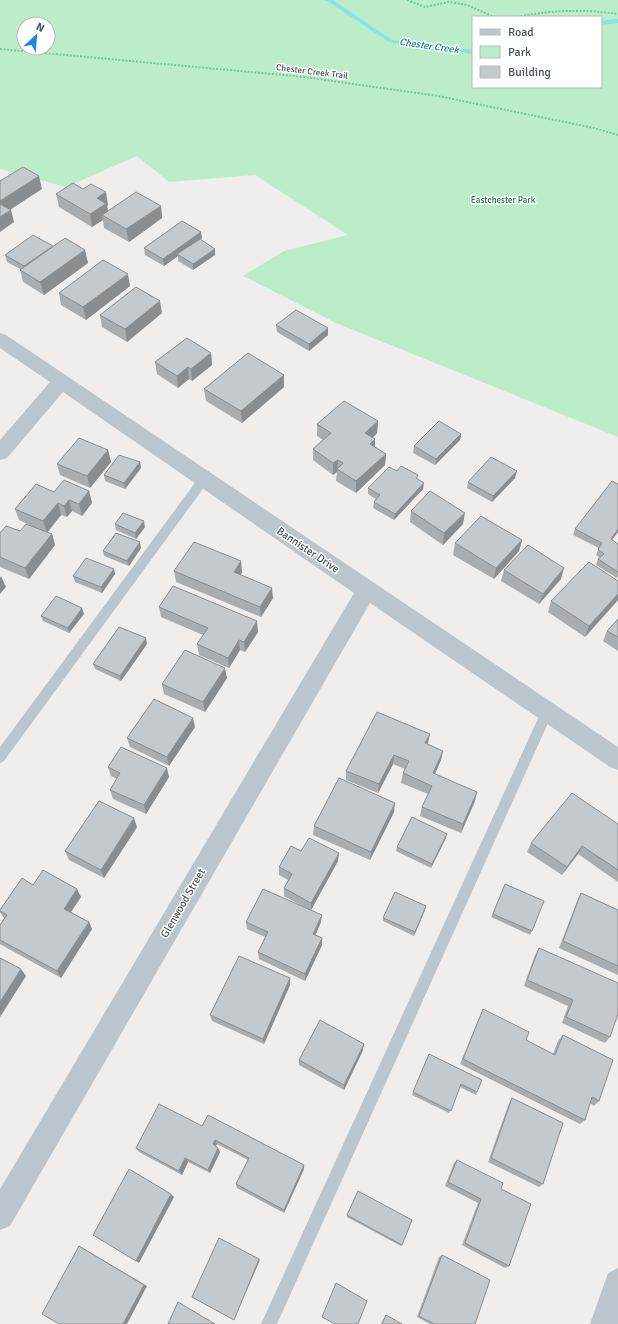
<svg xmlns="http://www.w3.org/2000/svg" width="618" height="1324" font-family="Signika,sans-serif">
<style>
.green{fill:#bbedc8;fill-rule:evenodd}
.lines{fill:none;stroke-linecap:round;stroke-linejoin:round}
.stream{fill:#89e1ea;fill-rule:evenodd}
.path{stroke:#74cb95;stroke-width:2;stroke-dasharray:2 1.5;stroke-linecap:butt}
.lane{fill:#bbc6cc;fill-rule:evenodd}
.street{fill:#bbc6cc;fill-rule:evenodd}
.wall{fill:#a9adb0}
.shaded-wall{fill:#898d90}
.building{fill:#c4c9cd;stroke:#898d90}
.labels{text-anchor:middle;dominant-baseline:central;stroke-width:3;stroke-linejoin:round;paint-order:stroke}
.far-street-label{font-size:9px;fill:#46535a;stroke:#fff}
.far-park-label{font-size:9px;fill:#18793d;stroke:#fff}
.far-water-label{font-size:10px;font-style:italic;fill:#0f828e;stroke:#fff}
.street-label{font-size:11px;fill:#46535a;stroke:#fff}
</style>
<rect width="100%" height="100%" fill="#f0eded"/>
<path class="green" d="M0,0H618V437L336,323L243,276L284,251L348,235L255,175L169,182L137,156L66,187L0,169ZM473,17H601V87H473ZM24,24H48V48H24Z"/>
<g class="lines">
<g class="stream">
<path d="M323,0H333L392,40L473,50V54L389,42L329,2Z"/>
<path d="M615,19H618V23L601,25V21Z"/>
</g>
<g class="path">
<path d="M407,0L425,7L449,2L467,5L494,17"/>
<path d="M517,17C551,10 584,9 618,14"/>
<path d="M0,49L305,77L438,96L594,128L618,135"/>
</g>
<g class="lane">
<path d="M204,475L208,476L209,479L208,482L4,761L0,763V747L200,476Z"/>
<path d="M547,707L551,708L553,712L277,1324H261L541,712L543,708Z"/>
</g>
<g class="street">
<path d="M0,333L6,335L618,747V770L610,767L370,603L10,1226L0,1230V1189L354,593L63,392L7,458L0,460V440L50,382L0,348Z"/>
<path d="M618,1268V1324H590L608,1273Z"/>
</g>
</g>
<g class="wall">
<path d="M56,194L108,205L107,206L108,211L161,206L162,218L129,242L104,228L103,220L92,227L59,207Z"/>
<path d="M202,238L200,239L215,255L193,270L178,261V256L164,266L145,255L144,248Z"/>
<path d="M53,246L88,263L44,295L23,282L20,269L7,262L5,255Z"/>
<path d="M130,286L86,320L61,305L59,293Z"/>
<path d="M162,313L127,342L102,327L100,315Z"/>
<path d="M276,325L328,335L309,351L277,332Z"/>
<path d="M211,353L212,365L192,381L189,379L178,388L157,374L155,362Z"/>
<path d="M284,375V387L242,423L206,401L204,389Z"/>
<path d="M378,421L377,433L373,438L375,439V447L386,454L385,465L356,493L336,481L337,472L333,475L313,460V449L323,440L317,436V424Z"/>
<path d="M461,434L460,440L435,465L413,453L414,446Z"/>
<path d="M108,450L111,462L90,488L60,475L57,464Z"/>
<path d="M140,462L141,468L125,489L105,481L104,475Z"/>
<path d="M397,471L418,479L423,489L394,520L373,508L374,502L376,499L368,494V488Z"/>
<path d="M515,478L492,502L467,488L468,482Z"/>
<path d="M618,484V532L612,540L618,544V576L617,578L596,565L598,559L600,558L596,555L599,548L573,535L575,529Z"/>
<path d="M89,491L92,503L82,516L72,511L67,517L61,515L47,532L52,534L55,545L29,579L0,567V533L20,531L36,528L19,520L15,509L54,492Z"/>
<path d="M411,511L463,524L443,545L410,522Z"/>
<path d="M115,524L145,527L136,539L116,530Z"/>
<path d="M522,540L519,551L494,579L453,555L455,543Z"/>
<path d="M141,548L129,566L104,556L103,551Z"/>
<path d="M114,569L115,574L102,593L75,582L73,576Z"/>
<path d="M504,570L561,579L539,604L501,581Z"/>
<path d="M174,571L242,572L241,575L273,598L261,617L176,582Z"/>
<path d="M618,594V600L585,637L548,612L551,601Z"/>
<path d="M159,607L258,632L245,652L240,650L229,668L199,655L197,644L203,635L161,617Z"/>
<path d="M84,614L69,633L43,621L41,616Z"/>
<path d="M618,619V651L603,641L607,631Z"/>
<path d="M147,644L121,681L95,669L93,664Z"/>
<path d="M227,678L205,712L164,694L162,684Z"/>
<path d="M195,727L169,766L130,747L127,738Z"/>
<path d="M428,743V744L441,760L435,774L475,801L461,833L420,816L422,807L428,794L401,783L403,773L405,769L393,764L378,793L346,780V771Z"/>
<path d="M108,767L169,777L146,814L113,799L110,790L117,779L111,776Z"/>
<path d="M394,812L370,860L313,835L314,826Z"/>
<path d="M618,824V882L578,854L562,875L527,852L531,843Z"/>
<path d="M137,827L104,878L69,860L65,851Z"/>
<path d="M446,838L431,868L396,851L397,847Z"/>
<path d="M301,851L338,861L311,910L321,922L315,935L322,938V945L305,981L259,959L258,952L265,937L247,929L246,922L308,909L284,896V888L288,880L279,875V867Z"/>
<path d="M505,884L532,931L530,935L491,917Z"/>
<path d="M33,885L81,897L71,912L89,922L92,929L61,978L0,944V925L4,918L0,912V910Z"/>
<path d="M581,893L618,910V975L559,948L577,901Z"/>
<path d="M425,910L414,936L383,921V918Z"/>
<path d="M539,948L610,1037L605,1043L562,1023L568,1006L524,986L535,955Z"/>
<path d="M290,978V985L264,1044L212,1021L210,1015Z"/>
<path d="M483,1009L526,1040L553,1054L558,1041L563,1035L599,1101L594,1106L590,1103L585,1120L580,1124L460,1064Z"/>
<path d="M363,1050L344,1090L299,1065V1060Z"/>
<path d="M429,1054L477,1092L476,1095L460,1087L449,1113L412,1095Z"/>
<path d="M512,1098L543,1184L539,1187L488,1162L509,1103Z"/>
<path d="M202,1126L304,1165V1169L284,1213L237,1188L236,1184L248,1160L217,1144L216,1146L220,1152L210,1173L188,1162L182,1175L139,1152L136,1148Z"/>
<path d="M457,1160L501,1189L509,1266L505,1268L462,1245L478,1203L445,1186L454,1163Z"/>
<path d="M347,1215L402,1245L401,1246L347,1217Z"/>
<path d="M442,1255L475,1324H430L417,1317L439,1257Z"/>
<path d="M386,1315L402,1324H381L385,1316Z"/>
</g>
<g class="shaded-wall">
<path d="M39,176L42,189L2,215L0,209V201Z"/>
<path d="M106,192L108,205L107,206L109,216L102,215L103,220L92,227L90,214L97,198Z"/>
<path d="M161,206L162,218L129,242L126,229Z"/>
<path d="M11,210L14,222L0,232V217Z"/>
<path d="M201,232L202,238L179,255L177,254L178,256L164,266L163,259Z"/>
<path d="M215,249V255L193,270V264Z"/>
<path d="M85,250L88,263L44,295L40,282Z"/>
<path d="M128,274L130,286L86,320L83,307Z"/>
<path d="M160,301L162,313L127,342L125,329Z"/>
<path d="M328,328V335L309,351V344Z"/>
<path d="M211,353L212,365L192,381L191,369Z"/>
<path d="M188,367L189,379L178,388L177,376Z"/>
<path d="M284,375V387L242,423L241,411Z"/>
<path d="M378,421L377,433L365,445V433Z"/>
<path d="M461,434L460,440L435,465L436,459Z"/>
<path d="M375,439V451L370,444Z"/>
<path d="M108,450L111,462L90,488L87,476Z"/>
<path d="M386,454L385,465L356,493V481Z"/>
<path d="M338,460L337,472L333,475V463Z"/>
<path d="M140,462L141,468L125,489L124,483Z"/>
<path d="M517,471L515,478L492,502L493,496Z"/>
<path d="M424,483L423,489L394,520L395,514Z"/>
<path d="M89,491L92,503L82,516L79,504Z"/>
<path d="M69,500L72,511L67,517L64,506Z"/>
<path d="M58,503L61,515L47,533L43,521Z"/>
<path d="M465,513L463,524L443,545L444,533Z"/>
<path d="M144,521L145,527L136,539L135,533Z"/>
<path d="M618,529V532L608,545L611,539Z"/>
<path d="M52,534L55,545L29,579L25,568Z"/>
<path d="M522,540L519,551L494,579L496,568Z"/>
<path d="M140,542L141,548L129,566L127,561Z"/>
<path d="M241,561L242,572L235,583L234,572Z"/>
<path d="M564,568L561,579L539,604L543,594Z"/>
<path d="M114,569L115,574L102,593L101,587Z"/>
<path d="M1,576L6,587L0,594V578Z"/>
<path d="M272,588L273,598L261,617L260,607Z"/>
<path d="M618,594V600L585,637L589,626Z"/>
<path d="M82,608L84,614L69,633L68,628Z"/>
<path d="M257,621L258,632L245,652L244,642Z"/>
<path d="M146,638L147,644L121,681L120,676Z"/>
<path d="M239,640L240,650L229,668L228,658Z"/>
<path d="M225,668L227,678L205,712L203,702Z"/>
<path d="M193,718L195,727L169,766L167,757Z"/>
<path d="M430,734L428,743L423,753L425,743Z"/>
<path d="M443,751L441,760L431,782L433,773Z"/>
<path d="M394,755L393,764L378,793L379,784Z"/>
<path d="M167,768L169,777L146,814L144,805Z"/>
<path d="M477,792L475,801L461,833L463,824Z"/>
<path d="M395,803L394,812L370,860L371,852Z"/>
<path d="M134,818L137,827L104,878L101,870Z"/>
<path d="M447,834L446,838L431,868L432,864Z"/>
<path d="M582,846L578,854L562,875L567,867Z"/>
<path d="M339,853L338,861L311,910V903Z"/>
<path d="M77,889L81,897L68,916L64,909Z"/>
<path d="M426,906L425,910L414,936L415,932Z"/>
<path d="M322,915L321,922L313,941V934Z"/>
<path d="M89,922L92,929L61,978L57,971Z"/>
<path d="M322,938V945L305,981V974Z"/>
<path d="M21,969L26,976L0,1017V1002Z"/>
<path d="M290,978V985L264,1044L263,1039Z"/>
<path d="M364,1044L363,1050L344,1090V1085Z"/>
<path d="M215,1140L217,1144L214,1149L213,1144Z"/>
<path d="M218,1148L220,1152L210,1173L208,1170Z"/>
<path d="M185,1158L188,1162L182,1175L179,1171Z"/>
<path d="M304,1165V1169L284,1213V1210Z"/>
<path d="M171,1194L174,1197L139,1263L136,1261Z"/>
<path d="M79,1246L147,1286L127,1324H123Z"/>
<path d="M259,1259L260,1260L234,1320Z"/>
</g>
<g class="building">
<path d="M23,167L39,176L0,201V181Z"/>
<path d="M73,183L83,189L91,184L106,192L97,198L106,204L90,214L56,194Z"/>
<path d="M136,192L161,206L126,229L102,215Z"/>
<path d="M0,204L11,210L0,217Z"/>
<path d="M182,221L201,232L163,259L144,248Z"/>
<path d="M33,235L53,246L24,266L5,255Z"/>
<path d="M65,238L85,250L40,282L20,270Z"/>
<path d="M200,239L215,249L193,264L177,254Z"/>
<path d="M103,260L128,274L83,307L59,293Z"/>
<path d="M136,287L160,301L125,329L100,315Z"/>
<path d="M296,310L328,328L309,344L276,325Z"/>
<path d="M187,338L211,353L191,369L188,367L177,376L155,362Z"/>
<path d="M248,353L284,375L241,411L204,389Z"/>
<path d="M344,401L378,421L365,433L375,439L370,444L386,454L356,481L337,469L343,463L338,460L333,463L313,449L331,433L317,424Z"/>
<path d="M439,421L461,434L436,459L414,446Z"/>
<path d="M79,438L108,450L87,476L57,464Z"/>
<path d="M119,455L140,462L124,483L104,475Z"/>
<path d="M491,457L517,471L493,496L468,482Z"/>
<path d="M401,466L418,475L416,478L424,483L395,514L374,502L380,495L368,488L389,467L397,471Z"/>
<path d="M64,480L89,491L79,504L69,500L64,506L58,503L43,521L15,509L36,484L54,492Z"/>
<path d="M612,481L618,484V529L611,539L618,544V572L598,559L604,554L598,549L602,543L575,529Z"/>
<path d="M430,491L465,513L444,533L411,511Z"/>
<path d="M123,513L144,521L135,533L115,524Z"/>
<path d="M481,516L522,540L496,568L455,543Z"/>
<path d="M26,524L52,534L25,568L0,557V533L6,526L20,531Z"/>
<path d="M116,533L140,542L127,561L103,551Z"/>
<path d="M194,542L241,561L234,572L272,588L260,607L174,571Z"/>
<path d="M528,545L564,568L543,594L504,570Z"/>
<path d="M86,558L114,569L101,587L73,576Z"/>
<path d="M589,562L618,581V594L589,626L551,601Z"/>
<path d="M173,586L257,621L244,642L239,640L228,658L197,644L208,628L159,607Z"/>
<path d="M56,596L82,608L68,628L41,616Z"/>
<path d="M618,619V637L607,631Z"/>
<path d="M119,627L146,638L120,676L93,664Z"/>
<path d="M185,650L225,668L203,702L162,684Z"/>
<path d="M154,699L193,718L167,757L127,738Z"/>
<path d="M377,712L430,734L425,743L443,751L433,773L477,792L463,824L422,807L432,786L403,773L409,761L394,755L379,784L346,771Z"/>
<path d="M121,747L167,768L144,805L110,790L120,773L108,767Z"/>
<path d="M339,778L395,803L371,852L314,826Z"/>
<path d="M572,793L618,824V870L582,846L567,867L531,843Z"/>
<path d="M99,801L134,818L101,870L65,851Z"/>
<path d="M412,817L447,834L432,864L397,847Z"/>
<path d="M309,838L339,853L311,903L284,888L292,874L279,867L291,846L301,851Z"/>
<path d="M43,870L77,889L64,909L89,922L57,971L0,940V925L7,915L0,911V910L22,878L33,885Z"/>
<path d="M505,884L544,901L532,931L493,914Z"/>
<path d="M263,889L322,915L313,934L322,938L305,974L258,952L268,932L246,922Z"/>
<path d="M395,892L426,906L415,932L383,918Z"/>
<path d="M581,893L618,910V966L563,941Z"/>
<path d="M539,948L618,983V1014L610,1037L566,1017L573,1000L527,980Z"/>
<path d="M239,956L290,978L263,1039L210,1015Z"/>
<path d="M0,958L21,969L0,1002Z"/>
<path d="M483,1009L529,1032L526,1040L555,1055L563,1035L613,1060L599,1101L592,1097L585,1120L463,1059Z"/>
<path d="M320,1020L364,1044L344,1085L299,1060Z"/>
<path d="M429,1054L482,1080L477,1092L461,1084L451,1111L413,1092Z"/>
<path d="M512,1098L563,1123L543,1184L491,1158Z"/>
<path d="M159,1104L202,1126L208,1115L304,1165L284,1210L236,1184L249,1158L215,1140L213,1144L218,1148L208,1170L185,1158L179,1171L136,1148Z"/>
<path d="M457,1160L503,1183L501,1189L531,1204L509,1266L465,1243L481,1199L448,1182Z"/>
<path d="M129,1169L171,1194L136,1261L93,1235Z"/>
<path d="M358,1191L412,1220L402,1245L347,1215Z"/>
<path d="M219,1238L259,1259L234,1320L192,1297Z"/>
<path d="M79,1246L144,1285L123,1324H59L42,1314Z"/>
<path d="M442,1255L490,1280L475,1324H434L419,1316Z"/>
<path d="M336,1283L367,1301L358,1324H335L322,1317Z"/>
<path d="M178,1302L215,1324H168Z"/>
<path d="M386,1315L402,1324H382Z"/>
</g>
<g class="labels">
<g class="far-street-label">
<text transform="translate(312 72) rotate(7)">Chester Creek Trail</text>
</g>
<g class="far-park-label">
<text x="503" y="200">Eastchester Park</text>
</g>
<g class="far-water-label">
<text transform="translate(429 46) rotate(8)">Chester Creek</text>
</g>
<g class="street-label">
<text transform="translate(308 550) rotate(34)">Bannister Drive</text>
<text transform="translate(183 903) rotate(-60)">Glenwood Street</text>
</g>
</g>
<rect x="472" y="16" width="130" height="72" fill="#ffffff" stroke="#b5babd"/>
<rect x="480" y="29" width="20" height="6" fill="#bbc6cc" stroke="#b5babd"/>
<text x="508" y="36" font-size="12" fill="#46535a">Road</text>
<rect x="480" y="46" width="20" height="12" fill="#bbedc8" stroke="#b5babd"/>
<text x="508" y="56" font-size="12" fill="#46535a">Park</text>
<rect x="480" y="66" width="20" height="12" fill="#c4c9cd" stroke="#b5babd"/>
<text x="508" y="76" font-size="12" fill="#46535a">Building</text>
<g transform="translate(36 36) rotate(26)"><circle r="19" fill="#ffffff" stroke="#b5babd"/>
<path d="M0-3L7 15L0 10L-7 15Z" fill="#1c86db"/>
<text y="-6" font-size="11" font-weight="bold" text-anchor="middle" fill="#46535a">N</text>
</g>
</svg>
